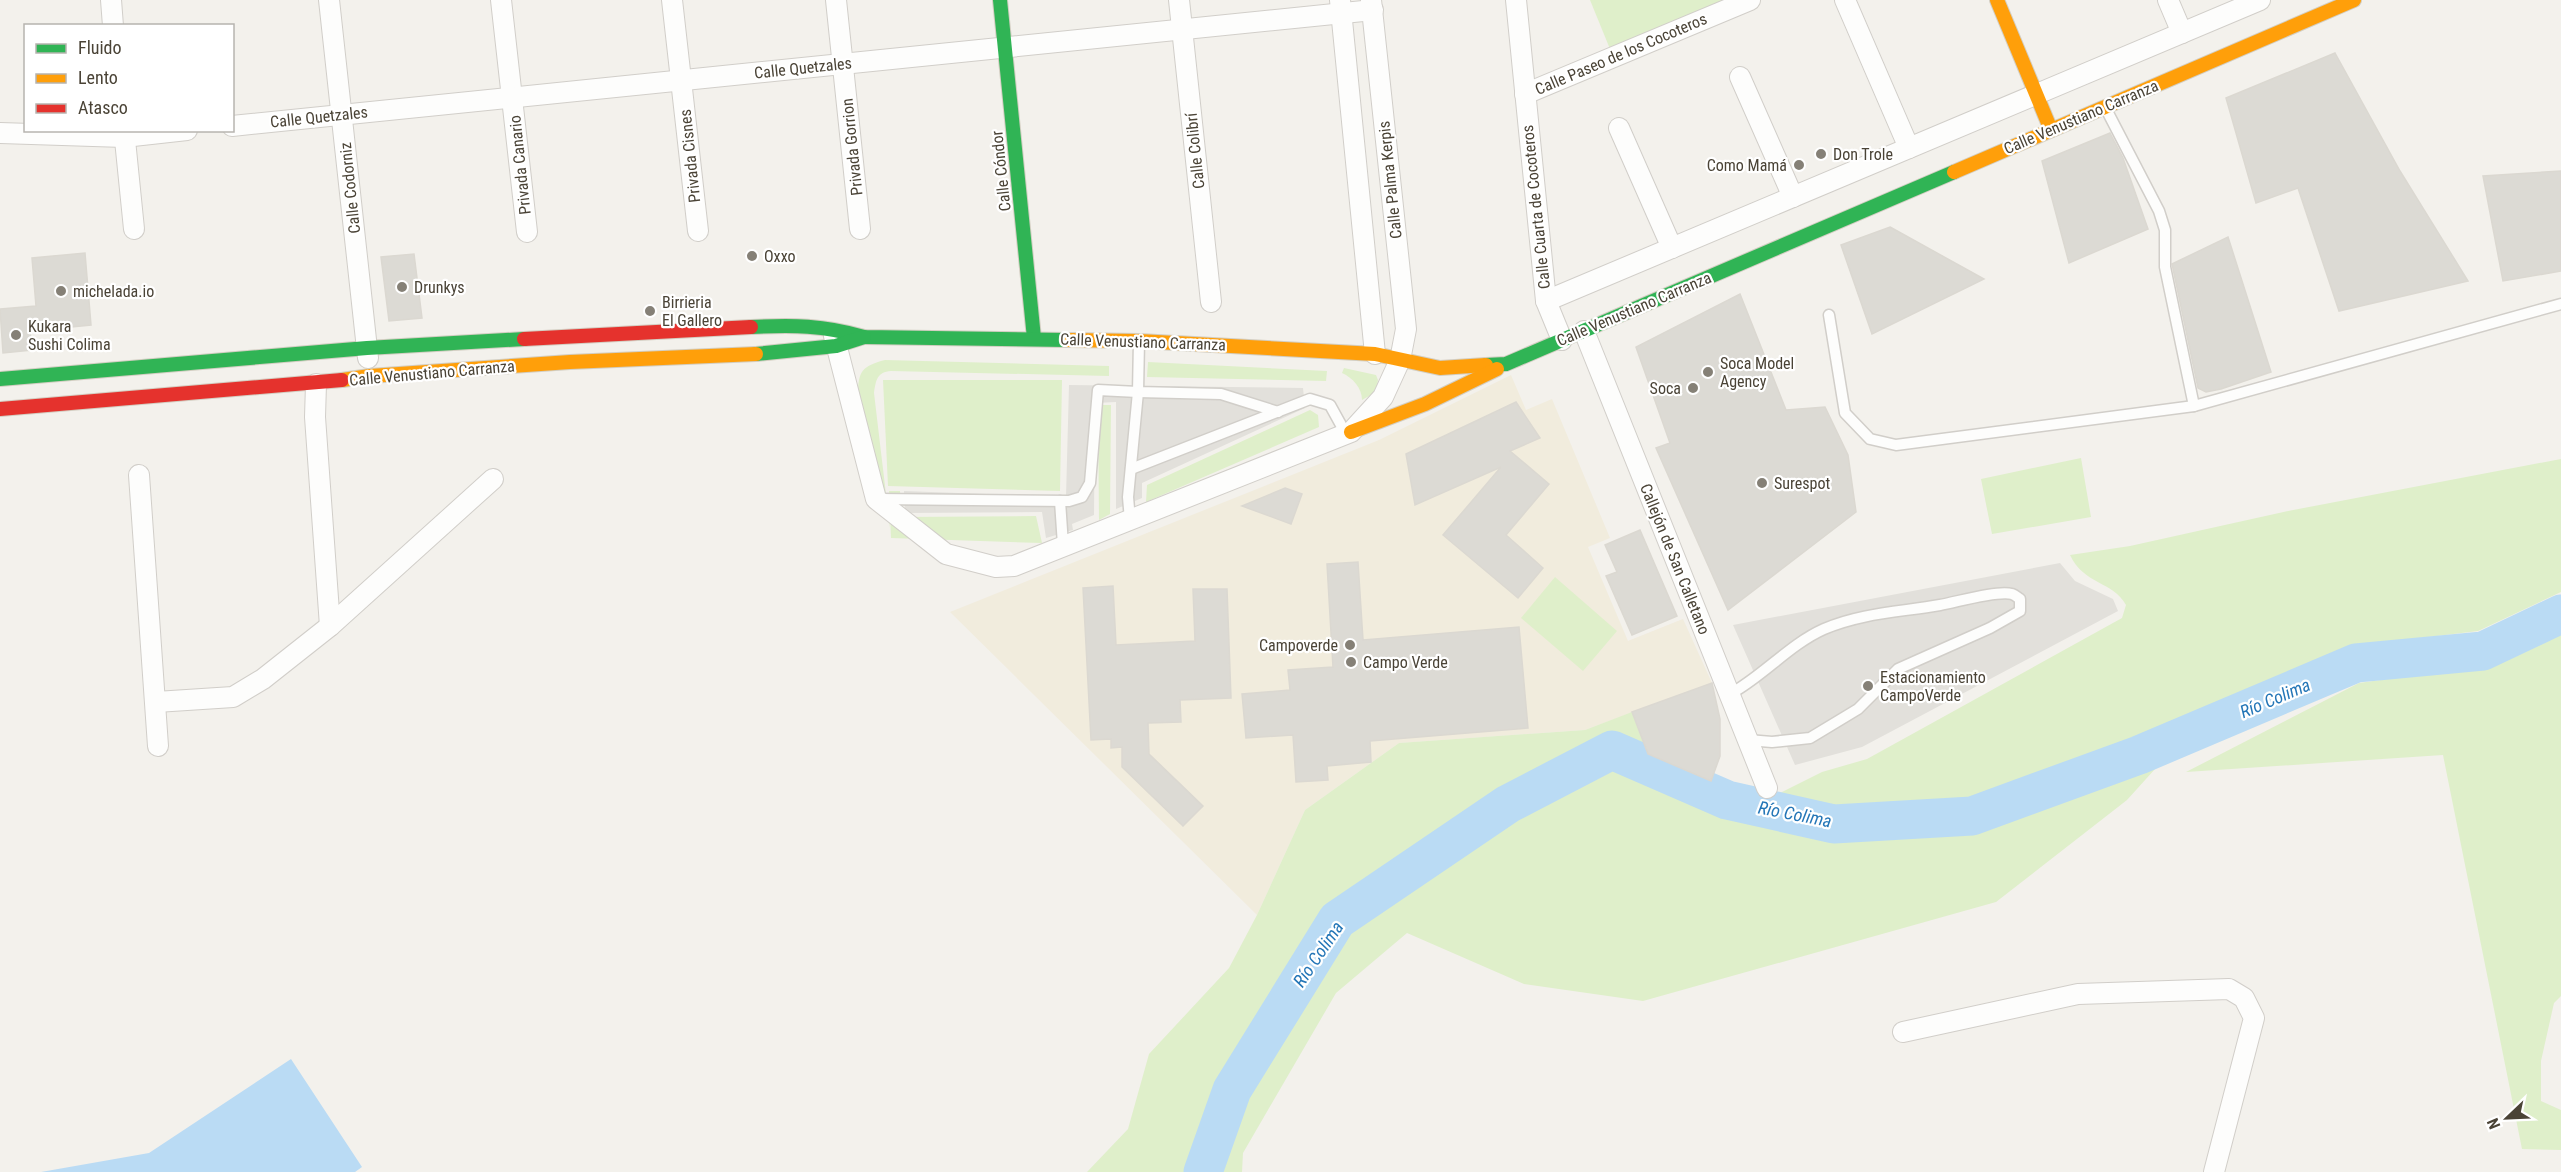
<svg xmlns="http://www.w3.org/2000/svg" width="2561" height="1172" font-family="'Roboto Condensed',sans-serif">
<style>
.education{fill:#f1ecdd}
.green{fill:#dfefca}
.parking{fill:#e2e0db}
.water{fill:#badbf4}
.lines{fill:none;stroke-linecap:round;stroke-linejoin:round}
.river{stroke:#badbf4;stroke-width:39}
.building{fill:#dcdad4;stroke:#dbd8d1;stroke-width:1.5}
.lane-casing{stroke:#d1cec9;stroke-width:13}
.street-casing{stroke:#d1cec9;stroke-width:22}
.fast-casing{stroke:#d3cec2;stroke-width:16}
.slow-casing{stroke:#d3cec2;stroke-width:16}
.jam-casing{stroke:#d3cec2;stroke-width:16}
.lane{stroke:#fdfdfc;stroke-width:10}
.street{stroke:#fdfdfc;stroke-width:20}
.fast{stroke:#30b455;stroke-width:14}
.slow{stroke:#ff9f0a;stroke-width:14}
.jam{stroke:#e5322d;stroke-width:14}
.poi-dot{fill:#858076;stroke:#fff;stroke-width:2}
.labels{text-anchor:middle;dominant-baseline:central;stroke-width:4.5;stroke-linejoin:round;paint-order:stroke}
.street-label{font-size:16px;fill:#4a4336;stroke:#fff}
.poi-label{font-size:16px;fill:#4a4336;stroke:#fff;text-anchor:start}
.water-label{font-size:18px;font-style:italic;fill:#2476b7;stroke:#fff}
</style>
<rect width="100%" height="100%" fill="#f3f1ec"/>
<path class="education" d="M1511,375L1526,410L1552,399L1610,538L1588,547L1628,641L1683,619L1712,683L1585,730L1399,743L1305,810L1257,915L950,612L1379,440Z"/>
<g class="green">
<path d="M1590,0H1727L1610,49Z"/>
<path d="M885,360L1109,366V376L891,371C877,372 876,380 874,393L890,528L858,395C858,371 862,366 885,360Z"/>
<path d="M1148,362L1327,371L1326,381L1147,377Z"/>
<path d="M1344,368L1376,375L1378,380L1376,392L1362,400C1362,388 1353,378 1342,373Z"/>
<path d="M883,380H1062L1060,491L888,486Z"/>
<path d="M1098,405H1111L1110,514L1099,520Z"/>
<path d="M1310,410L1318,415L1319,427L1146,502L1147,485Z"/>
<path d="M2081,458L2091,517L1992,534L1981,479Z"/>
<path d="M2561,459V592L2478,631L2346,647L2203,716L2127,800L1996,902L1643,1001L1524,984L1407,933L1336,993L1243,1153L1242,1172H1087L1128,1129L1149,1054L1229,968L1257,915L1305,810L1399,743L1585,730L1632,712L1648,754L1760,803L1822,772L1867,759L2122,618L2126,605C2113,581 2084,585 2070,555L2130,546L2288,511Z"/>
<path d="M889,491H900L901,517L1036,516L1042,543L891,538Z"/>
<path d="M1555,577L1617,631L1583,671L1521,618Z"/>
<path d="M2561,630V996L2554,1003L2541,1061V1101L2561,1110V1150L2522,1149L2443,755L2186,772L2359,683L2488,665Z"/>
</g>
<g class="parking">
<path d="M1069,385L1303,388L1305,408L1142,483V498L1116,509V402L1095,403L1094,515L1072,524L1073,530L1046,538L1042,512L905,513L904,491L1066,497Z"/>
<path d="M2060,563L2075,581L2113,599L2118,611L1862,747L1795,765L1733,625Z"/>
</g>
<path class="water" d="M291,1059L362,1167L355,1172H41L149,1153Z"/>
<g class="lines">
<path class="river" d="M1203,1172L1232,1090L1337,920L1508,804L1612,750L1727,800L1834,824L1972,816L2139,755L2356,663L2483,651L2561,614"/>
</g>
<g class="building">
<path d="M2335,53L2400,171L2468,281L2339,311L2298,188L2256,203L2226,98Z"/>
<path d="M2110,133L2123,158L2148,229L2069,263L2042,161Z"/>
<path d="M2561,171V271L2503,281L2483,176Z"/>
<path d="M1890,227L1984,279L1872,334L1841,245Z"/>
<path d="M2228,237L2271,372L2221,389L2206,392L2198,388L2172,264Z"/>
<path d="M85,253L91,325L30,331L32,350L3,353L0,309L36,306L32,258Z"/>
<path d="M414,254L422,318L389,321L381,257Z"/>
<path d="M1740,294L1786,410L1825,407L1848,455L1856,512L1728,610L1656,448L1670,443L1636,347Z"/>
<path d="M1516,402L1540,438L1510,451L1549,484L1506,535L1543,568L1518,598L1443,535L1501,467L1415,505L1406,454Z"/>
<path d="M1285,488L1302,494L1291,524L1242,506Z"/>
<path d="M1640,530L1677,616L1632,635L1606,576L1617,572L1605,545Z"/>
<path d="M1358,562L1363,640L1519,627L1528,728L1370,741L1371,762L1327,766L1328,780L1296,782L1293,735L1246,738L1242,694L1290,690L1288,670L1333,667L1327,564Z"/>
<path d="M1113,586L1116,645L1195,641L1193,589H1227L1231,698L1180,700L1181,722L1148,723L1149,754L1203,806L1183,826L1122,767V747L1111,748V739L1091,740L1083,588Z"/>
<path d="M1712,683L1720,719V756L1711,781L1648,754L1632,712Z"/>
</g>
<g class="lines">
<g class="lane-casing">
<g id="lane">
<path d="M2105,107L2159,211L2165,230V267L2194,406L2561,304"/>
<path d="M1829,315L1845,413L1870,439L1896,445L2194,406"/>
<path d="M1139,341L1138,392L1221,394L1278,412"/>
<path d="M1131,469L1310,399L1330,405L1346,434"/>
<path d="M878,499L1069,501L1082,497L1090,483L1098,390L1138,392L1128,497L1130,520"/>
<path d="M1060,501L1063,545"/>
<path d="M1730,694C1762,677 1790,644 1824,629C1861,613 1900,612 1940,605C1957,602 1997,590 2012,594C2015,595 2017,597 2020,599V611L1990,628L1898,669L1858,709L1810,738L1772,742L1748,740"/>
</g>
</g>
<g class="street-casing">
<g id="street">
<path d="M111,0L113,26"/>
<path d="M329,0L368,358"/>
<path d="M501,0L527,232"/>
<path d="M672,0L698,231"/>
<path d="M836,0L860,229"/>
<path d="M1179,0L1211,302"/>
<path d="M1340,0L1375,354"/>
<path d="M1516,0L1546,301L1562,340"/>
<path d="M1845,0L1909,148"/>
<path d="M2168,0L2182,33"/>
<path d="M1740,77L1793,197"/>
<path d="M1525,94L1750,0"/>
<path d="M232,126L1373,10"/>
<path d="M1619,128L1672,248"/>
<path d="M124,130L134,229"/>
<path d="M0,133L124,137L187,130"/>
<path d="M1546,301L2260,0"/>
<path d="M1584,331L1767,788"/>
<path d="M834,336L876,499L946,554L996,567L1014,566L1351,432L1383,397L1400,360L1406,329L1371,0"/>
<path d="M316,384L315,417L330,626"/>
<path d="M139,475L158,746"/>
<path d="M156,702L233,697L263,679L330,626L493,479"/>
<path d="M1903,1032L2078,994L2229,989L2244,998L2254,1018L2214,1172"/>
</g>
</g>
<g class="fast-casing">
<g id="fast">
<path d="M1000,0L1034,338"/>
<path d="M751,327C793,325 823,325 864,337L1067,340"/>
<path d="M756,354L836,346L864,337"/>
<path d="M1486,365L1506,364L1954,172"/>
<path d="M0,379L367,348L524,339"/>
</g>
</g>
<g class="slow-casing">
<g id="slow">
<path d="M1997,0L2051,130"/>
<path d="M1954,172L2354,0"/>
<path d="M1067,340L1139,341L1375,354L1440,368L1486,365"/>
<path d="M342,380L370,376L570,362L756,354"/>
<path d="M1351,432L1425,404L1497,369"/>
</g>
</g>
<g class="jam-casing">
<g id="jam">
<path d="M524,339L751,327"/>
<path d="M0,409L342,380"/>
</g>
</g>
<use href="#lane" class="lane"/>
<use href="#street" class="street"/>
<use href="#fast" class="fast"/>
<use href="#slow" class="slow"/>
<use href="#jam" class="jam"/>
</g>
<g class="poi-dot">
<circle cx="1821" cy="154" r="6"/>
<circle cx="1799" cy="165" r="6"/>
<circle cx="752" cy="256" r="6"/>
<circle cx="402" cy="287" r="6"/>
<circle cx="61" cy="291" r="6"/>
<circle cx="650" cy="311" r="6"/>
<circle cx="16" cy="335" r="6"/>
<circle cx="1708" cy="372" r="6"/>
<circle cx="1693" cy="388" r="6"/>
<circle cx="1762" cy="483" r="6"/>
<circle cx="1350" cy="645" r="6"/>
<circle cx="1351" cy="662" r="6"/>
<circle cx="1868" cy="686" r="6"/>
</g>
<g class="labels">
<g class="street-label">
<text transform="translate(1621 54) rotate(-23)">Calle Paseo de los Cocoteros</text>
<text transform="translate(803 68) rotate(-6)">Calle Quetzales</text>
<text transform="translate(319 117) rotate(-6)">Calle Quetzales</text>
<text transform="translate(2081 117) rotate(-23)">Calle Venustiano Carranza</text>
<text transform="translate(852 147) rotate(-96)">Privada Gorrion</text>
<text transform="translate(1195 151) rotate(-96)">Calle Colibrí</text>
<text transform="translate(690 156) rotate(-96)">Privada Cisnes</text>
<text transform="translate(520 165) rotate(-96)">Privada Canario</text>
<text transform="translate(1001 171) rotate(-96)">Calle Cóndor</text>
<text transform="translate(1390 180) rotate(-96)">Calle Palma Kerpis</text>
<text transform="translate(350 188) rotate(-96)">Calle Codorniz</text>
<text transform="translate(1536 207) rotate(-96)">Calle Cuarta de Cocoteros</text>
<text transform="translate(1634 309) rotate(-23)">Calle Venustiano Carranza</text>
<text transform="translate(1143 342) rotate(2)">Calle Venustiano Carranza</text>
<text transform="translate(432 373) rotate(-5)">Calle Venustiano Carranza</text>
<text transform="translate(1675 559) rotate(68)">Callejón de San Calletano</text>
</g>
<g class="poi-label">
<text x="1833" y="154">Don Trole</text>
<text x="1787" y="165" text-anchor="end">Como Mamá</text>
<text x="764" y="256">Oxxo</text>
<text x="414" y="287">Drunkys</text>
<text x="73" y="291">michelada.io</text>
<text x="662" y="302">Birrieria<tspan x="662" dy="18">El Gallero</tspan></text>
<text x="28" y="326">Kukara<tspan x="28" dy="18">Sushi Colima</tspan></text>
<text x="1720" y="363">Soca Model<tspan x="1720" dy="18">Agency</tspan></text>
<text x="1681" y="388" text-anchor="end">Soca</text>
<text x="1774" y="483">Surespot</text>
<text x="1338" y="645" text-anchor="end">Campoverde</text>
<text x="1363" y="662">Campo Verde</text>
<text x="1880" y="677">Estacionamiento<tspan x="1880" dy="18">CampoVerde</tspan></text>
</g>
<g class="water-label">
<text transform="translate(2275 698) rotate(-23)">Río Colima</text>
<text transform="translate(1795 814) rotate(11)">Río Colima</text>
<text transform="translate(1318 954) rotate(-56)">Río Colima</text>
</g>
</g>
<rect x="24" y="24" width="210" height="108" fill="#ffffff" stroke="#b7b4af" stroke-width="1.5"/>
<rect x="36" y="44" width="30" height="9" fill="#30b455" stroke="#b7b4af" stroke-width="1.5"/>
<text x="78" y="54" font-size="18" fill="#4a4336">Fluido</text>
<rect x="36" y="74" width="30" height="9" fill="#ff9f0a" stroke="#b7b4af" stroke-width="1.5"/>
<text x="78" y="84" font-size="18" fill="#4a4336">Lento</text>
<rect x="36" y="104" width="30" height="9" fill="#e5322d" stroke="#b7b4af" stroke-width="1.5"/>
<text x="78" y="114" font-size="18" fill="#4a4336">Atasco</text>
<g transform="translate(2507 1118) rotate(247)" stroke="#ffffff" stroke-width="4.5" paint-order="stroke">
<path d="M0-4.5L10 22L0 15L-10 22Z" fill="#4a4336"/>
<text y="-9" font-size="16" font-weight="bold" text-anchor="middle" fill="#4a4336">N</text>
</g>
</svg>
